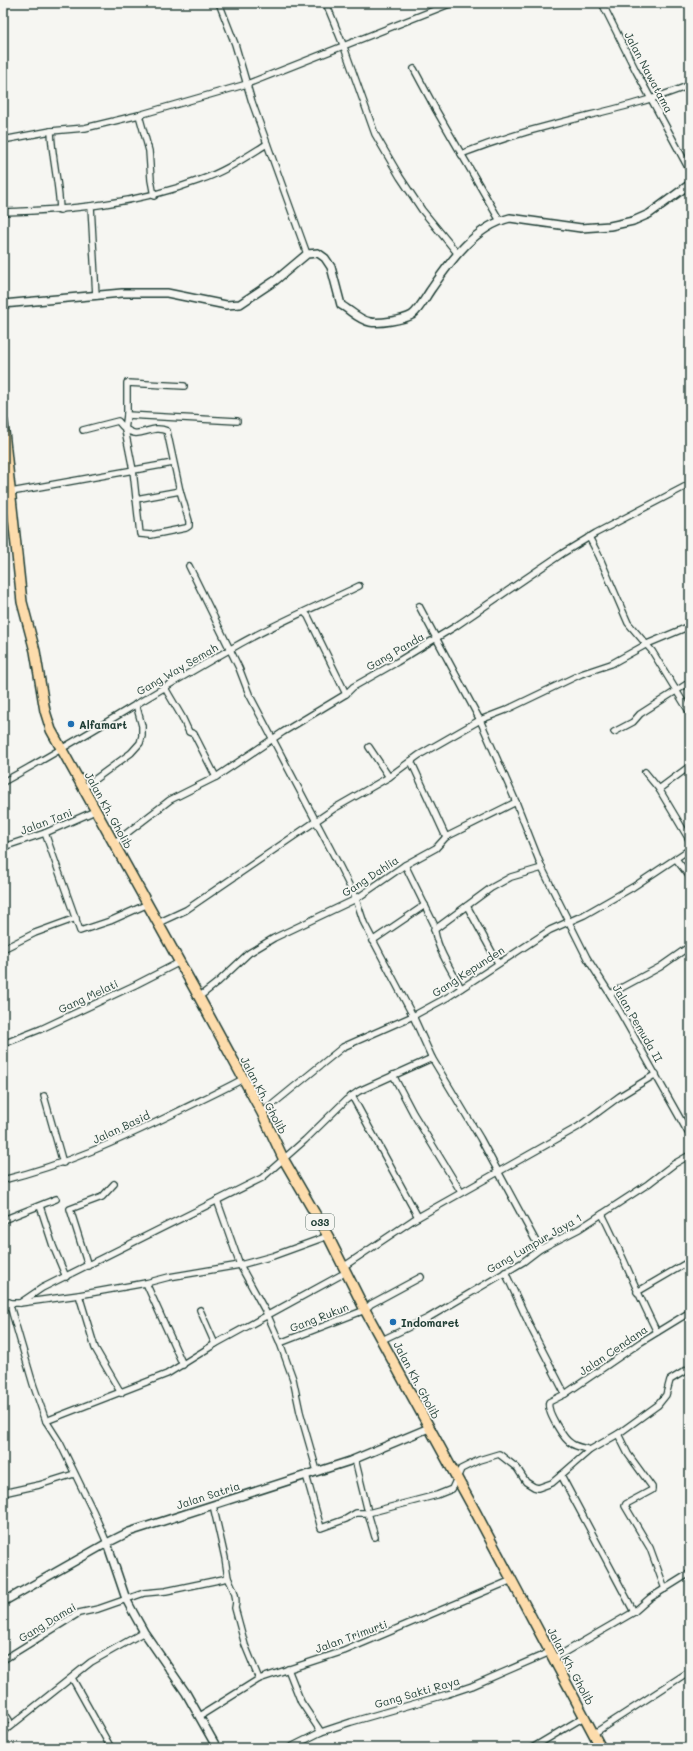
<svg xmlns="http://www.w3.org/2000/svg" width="693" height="1751" font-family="Mali,sans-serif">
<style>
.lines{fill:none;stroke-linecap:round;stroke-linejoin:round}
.minor-casing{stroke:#1f3d34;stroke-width:8}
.tertiary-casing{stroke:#1f3d34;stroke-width:10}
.primary-casing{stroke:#1f3d34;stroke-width:12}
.minor{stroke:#f6f6f2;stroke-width:5.5}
.tertiary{stroke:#f6f6f2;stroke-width:7}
.primary{stroke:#fddcac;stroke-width:9}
.poi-dot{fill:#1f6fb2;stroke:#f6f6f2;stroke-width:1.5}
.labels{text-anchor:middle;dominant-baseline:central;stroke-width:3.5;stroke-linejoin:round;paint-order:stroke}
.shield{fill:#f6f6f2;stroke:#60746d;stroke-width:1}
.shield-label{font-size:10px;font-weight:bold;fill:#1f3d34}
.street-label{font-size:11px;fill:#1f3d34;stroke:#f6f6f2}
.poi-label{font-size:11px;font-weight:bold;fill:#1f3d34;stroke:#f6f6f2;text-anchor:start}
</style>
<rect width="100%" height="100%" fill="#f6f6f2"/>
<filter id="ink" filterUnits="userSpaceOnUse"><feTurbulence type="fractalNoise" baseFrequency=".025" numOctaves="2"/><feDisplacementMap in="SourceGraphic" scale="8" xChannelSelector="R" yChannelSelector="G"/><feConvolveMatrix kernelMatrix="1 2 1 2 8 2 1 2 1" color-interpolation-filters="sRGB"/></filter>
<g filter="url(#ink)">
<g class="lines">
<g class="minor-casing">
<g id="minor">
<path d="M219,3L235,44L252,102L307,254"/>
<path d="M326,3L344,47L375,134L400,177L422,210L458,254"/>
<path d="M602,3L636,71L690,171"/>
<path d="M414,69L436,110L500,221"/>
<path d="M139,115L149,151L151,180L154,196"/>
<path d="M51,131C52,159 59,183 60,210"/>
<path d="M3,140L51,131L85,128L139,115L247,84L452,3"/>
<path d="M461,154C492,142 523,132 555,124C600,112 646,103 690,85"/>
<path d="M91,206L96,296"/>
<path d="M3,212C70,210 137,204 200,180C224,172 246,157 267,144"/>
<path d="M127,415L237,421"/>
<path d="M83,430L118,421C138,447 147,422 167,431L180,491L189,521V526L186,528L151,535L140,534L133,470L125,430L127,415V383L184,386"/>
<path d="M11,492L173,463"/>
<path d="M136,499L180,491"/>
<path d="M589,537L599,556L628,623L652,651L690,713"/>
<path d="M189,566L239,668L249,694L340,867L356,899L364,923L413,1016L432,1058L480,1138L540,1249"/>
<path d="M419,606L480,720L516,802L542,868L587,958L610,994L690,1136"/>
<path d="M305,613L308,616L346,694"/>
<path d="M165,688L182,717L189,732L194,734L216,777"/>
<path d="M614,732L633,722L640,714L690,682"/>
<path d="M369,747L389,777"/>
<path d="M411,761L446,837"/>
<path d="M645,772L659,789L690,841"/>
<path d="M3,782C82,739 157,690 236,646C276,623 318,606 359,586"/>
<path d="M83,788L131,753L140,743L142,736V726L136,704"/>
<path d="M659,789L690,766"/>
<path d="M45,833L80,931L110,921L148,904"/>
<path d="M114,843L170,800L216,777L283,732L346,694L353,687L397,662L456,626L563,553L596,533L690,484"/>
<path d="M3,847L45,833L95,811"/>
<path d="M676,859L690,877"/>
<path d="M405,865L434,924C435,947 451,969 461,988"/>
<path d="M467,906L498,963"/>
<path d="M158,923L186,910L335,808L389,777L419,755L480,720L506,710L581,674L611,664L647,644L690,626"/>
<path d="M434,930L491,888L511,877L542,868"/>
<path d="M372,941L425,905"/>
<path d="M3,949L35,933L76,918"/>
<path d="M610,994L660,967L690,946"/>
<path d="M199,997L218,982L249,953L274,938L356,899L405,865L436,848L446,837L516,802"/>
<path d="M3,1044L41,1029L135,985L180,962"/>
<path d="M393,1075L413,1113L461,1192"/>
<path d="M44,1096L63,1163"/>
<path d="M352,1096L418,1217"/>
<path d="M262,1113L343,1047L413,1016L448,997L550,930L584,915L633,887L690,849"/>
<path d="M3,1180C67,1164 118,1141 177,1112C199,1101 221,1091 243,1079"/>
<path d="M217,1200L240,1265L268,1316L280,1343L293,1379L300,1412L317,1471"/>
<path d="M40,1206L53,1246L66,1277"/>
<path d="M602,1214C622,1253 637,1293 657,1332"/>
<path d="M3,1220L56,1199"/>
<path d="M88,1266L70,1209L102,1197L114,1184"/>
<path d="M343,1267L413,1220L578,1127L620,1096L656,1074"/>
<path d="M505,1272L531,1328L565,1394"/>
<path d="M146,1283L183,1365"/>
<path d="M637,1292L690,1261"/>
<path d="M79,1295L95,1348L121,1393"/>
<path d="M9,1302L33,1384L46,1421L60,1443L94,1513L107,1543"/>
<path d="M3,1303H20L79,1295L146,1283L169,1277L240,1265L273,1256L328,1236"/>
<path d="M20,1303L42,1288L262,1178L305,1140L346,1100L359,1091L432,1058"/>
<path d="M200,1310L215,1344"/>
<path d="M382,1340L428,1318L523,1262L540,1249L579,1229L648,1184L674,1164L690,1155"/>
<path d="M280,1343L365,1310L371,1304L421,1277"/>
<path d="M46,1421L167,1374L215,1344L341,1275"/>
<path d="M618,1434L628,1454L652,1487V1490L626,1504L625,1506L650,1548L665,1589"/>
<path d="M590,1450C584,1448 577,1447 572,1444C564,1440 546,1411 549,1402L565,1394L641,1342L690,1312"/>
<path d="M355,1459L367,1508"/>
<path d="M306,1475L321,1528L346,1519L356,1513H368L437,1495L452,1489L461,1469L479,1460L499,1454L517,1468L526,1482L534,1487L538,1488L552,1483L590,1450L618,1434L658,1405L666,1395L670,1380L690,1368"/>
<path d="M561,1475L634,1612"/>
<path d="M3,1493L39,1485L74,1474"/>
<path d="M368,1513L375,1537"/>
<path d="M228,1578C233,1588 238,1597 235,1608L245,1645L259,1679"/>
<path d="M553,1659L634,1612L650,1598L690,1573"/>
<path d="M3,1660L79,1613L98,1609L144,1593L166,1591L228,1578L225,1558L213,1505"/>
<path d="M288,1669L301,1702L321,1732"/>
<path d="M72,1678L111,1748"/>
<path d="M3,1711L9,1720"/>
<path d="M200,1716L259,1679L344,1651L512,1580"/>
<path d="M3,1732L91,1662L144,1632"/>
<path d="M593,1734L690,1671"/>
<path d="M289,1748L321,1732L351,1722L448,1694L472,1686L550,1652"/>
<path d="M532,1748L584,1717"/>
</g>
</g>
<g class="tertiary-casing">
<g id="tertiary">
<path d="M3,304L122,293H167L226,305L240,304L276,280L307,254L318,253L325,258L331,267L341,305C350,310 359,320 370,322C379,324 403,320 412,315C420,309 426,296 432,288C451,260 476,226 510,218L581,228L610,226L633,221L649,214L690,184"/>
<path d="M107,1543L126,1599L134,1614L144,1632L186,1693L217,1748"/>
<path d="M3,1602L107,1543L129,1532L350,1461L429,1428"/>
</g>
</g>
<g class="primary-casing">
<path id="primary" d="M3,422L22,602L35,651L45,711L51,730L199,997L262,1113L284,1160L328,1236L365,1310L475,1511L601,1748"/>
</g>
<use href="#minor" class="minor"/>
<use href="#tertiary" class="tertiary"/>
<use href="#primary" class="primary"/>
</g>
</g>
<g class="poi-dot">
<circle cx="71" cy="724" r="4"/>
<circle cx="393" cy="1322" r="4"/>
</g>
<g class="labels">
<rect class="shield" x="306" y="1214" width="28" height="16" rx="3"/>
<g class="shield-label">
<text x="320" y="1222">033</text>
</g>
<g class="street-label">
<text transform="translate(649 72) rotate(62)">Jalan Nawatama</text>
<text transform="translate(395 651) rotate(-30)">Gang Panda</text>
<text transform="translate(177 669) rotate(-30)">Gang Way Semah</text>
<text transform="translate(109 810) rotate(61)">Jalan Kh. Gholib</text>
<text transform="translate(46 821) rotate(-21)">Jalan Tani</text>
<text transform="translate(370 876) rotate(-33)">Gang Dahlia</text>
<text transform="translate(468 971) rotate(-33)">Gang Kepunden</text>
<text transform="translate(88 996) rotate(-25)">Gang Melati</text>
<text transform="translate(638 1023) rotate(60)">Jalan Pemuda II</text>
<text transform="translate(264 1095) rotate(62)">Jalan Kh. Gholib</text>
<text transform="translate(121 1127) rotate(-25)">Jalan Basid</text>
<text transform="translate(534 1243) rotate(-30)">Gang Lumpur Jaya 1</text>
<text transform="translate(319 1317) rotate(-21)">Gang Rukun</text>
<text transform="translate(613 1350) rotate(-34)">Jalan Cendana</text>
<text transform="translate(417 1380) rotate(62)">Jalan Kh. Gholib</text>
<text transform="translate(208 1495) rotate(-18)">Jalan Satria</text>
<text transform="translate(47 1622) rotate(-31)">Gang Damai</text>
<text transform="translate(351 1636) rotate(-20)">Jalan Trimurti</text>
<text transform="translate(571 1666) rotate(62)">Jalan Kh. Gholib</text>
<text transform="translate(417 1692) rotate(-16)">Gang Sakti Raya</text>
</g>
<g class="poi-label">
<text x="79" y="724">Alfamart</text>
<text x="401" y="1322">Indomaret</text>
</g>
</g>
<rect width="693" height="1751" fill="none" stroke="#f6f6f2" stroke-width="16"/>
<rect x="8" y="8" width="677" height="1735" fill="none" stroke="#1f3d34" stroke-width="1.5" filter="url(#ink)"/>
</svg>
